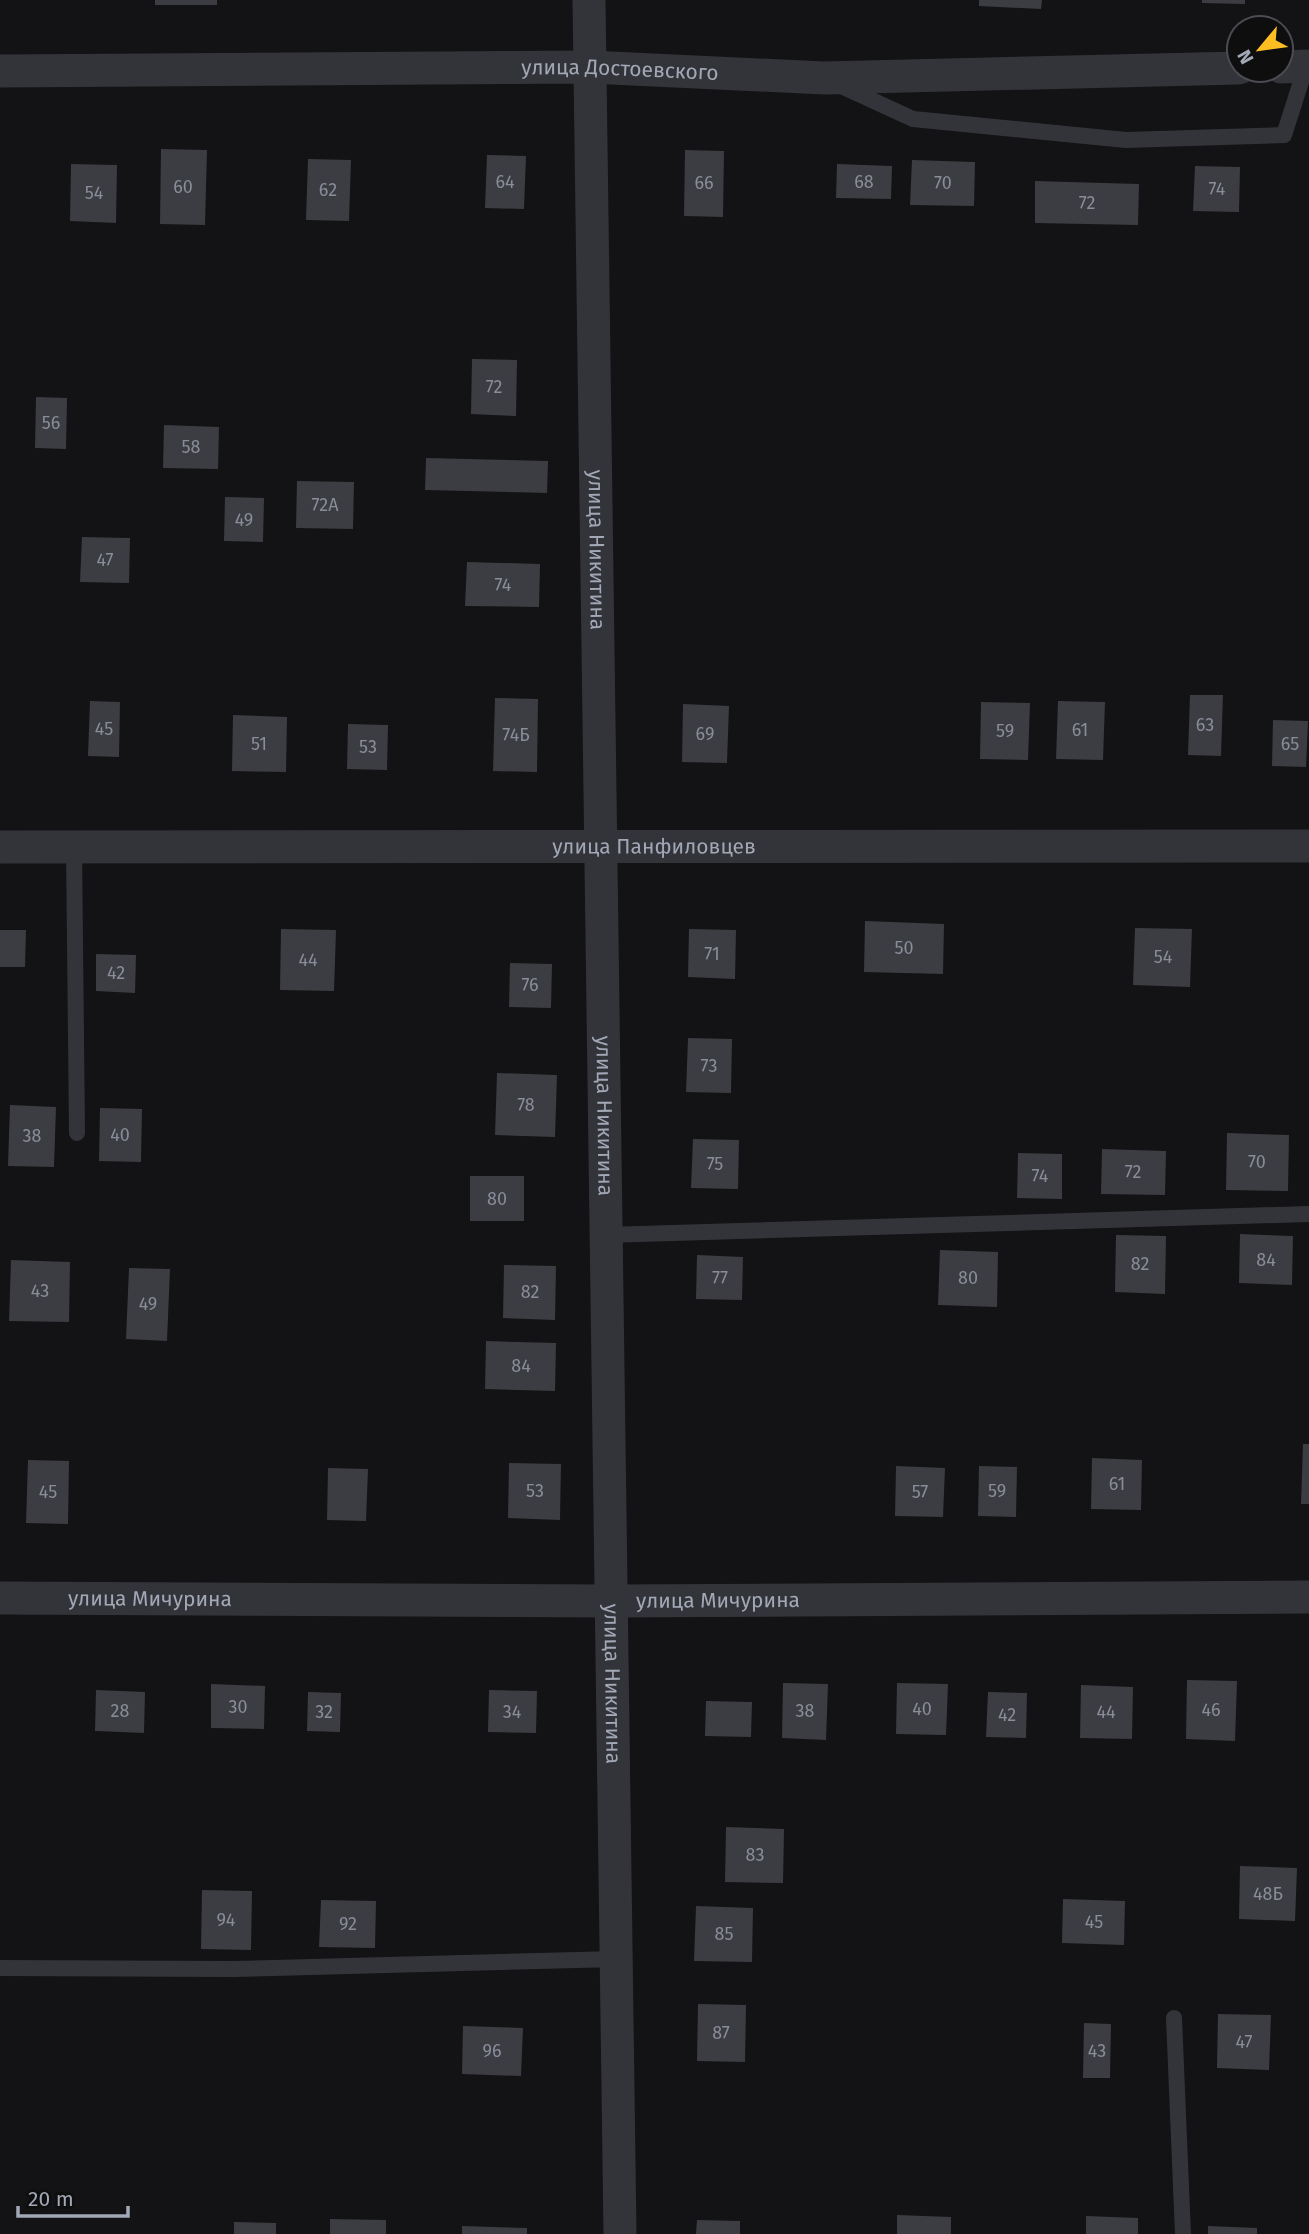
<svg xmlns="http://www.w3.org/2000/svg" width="1309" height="2234" font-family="'Fira Sans',sans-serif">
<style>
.building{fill:#3c3d42}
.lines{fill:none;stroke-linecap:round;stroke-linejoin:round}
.service{stroke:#33343a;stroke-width:16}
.minor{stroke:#33343a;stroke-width:33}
.labels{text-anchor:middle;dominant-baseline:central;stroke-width:6;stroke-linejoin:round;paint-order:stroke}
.number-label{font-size:18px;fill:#898d99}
.street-label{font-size:21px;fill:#a3a8b6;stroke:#0e0e0f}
</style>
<rect width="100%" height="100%" fill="#131214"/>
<g class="building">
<rect x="155" y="0" width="62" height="5"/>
<path d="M979,0H1042L1041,9L979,6Z"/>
<path d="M1202,0H1245V4L1202,3Z"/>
<path d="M161,149L207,150L205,225L160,224Z"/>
<path d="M685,150L724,151L723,217L684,216Z"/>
<path d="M487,155L526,156L524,209L485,208Z"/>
<path d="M308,159L351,160L349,221L306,220Z"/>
<path d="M912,160L975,162L974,206L910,205Z"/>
<path d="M71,164L117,165L116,223L70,221Z"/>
<path d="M837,164L892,166L891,199L836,198Z"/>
<path d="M1195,166L1240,167L1239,212L1193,211Z"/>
<path d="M1035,181L1139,184L1138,225L1035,223Z"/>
<path d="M472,359L517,360L516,416L471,414Z"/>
<path d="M36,397L67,398L66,449L35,448Z"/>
<path d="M164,425L219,427L218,469L163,468Z"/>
<path d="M426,458L548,461L547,493L425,490Z"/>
<path d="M297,481L354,482L353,529L296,528Z"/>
<path d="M225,497L264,498L263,542L224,541Z"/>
<path d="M82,537L130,538L129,583L80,582Z"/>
<path d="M467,562L540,564L539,607L465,606Z"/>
<path d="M1190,695H1223L1221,756L1188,755Z"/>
<path d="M495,698L538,699L537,772L493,771Z"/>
<path d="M90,701L120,702L119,757L88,756Z"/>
<path d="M1058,701L1105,702L1103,760L1056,759Z"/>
<path d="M981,702L1030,703L1028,760L980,759Z"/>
<path d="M683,704L729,706L727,763L682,762Z"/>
<path d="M233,715L287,717L286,772L232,771Z"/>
<path d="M1273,720L1308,721L1306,767L1272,766Z"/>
<path d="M348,724L388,725L387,770L347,769Z"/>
<path d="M865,921L944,924L943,974L864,972Z"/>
<path d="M1135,928L1192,929L1190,987L1133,985Z"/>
<path d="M281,929L336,930L334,991L280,990Z"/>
<path d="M689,929L736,930L735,979L688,977Z"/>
<path d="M0,930H26L25,967H0Z"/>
<path d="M96,954L136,955L135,993L96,991Z"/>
<path d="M510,963L552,964L551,1008L509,1007Z"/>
<path d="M688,1038L732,1039L731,1093L686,1092Z"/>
<path d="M497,1073L557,1075L555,1137L495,1135Z"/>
<path d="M10,1105L56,1107L54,1167L8,1166Z"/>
<path d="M100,1108L142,1109L141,1162L99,1161Z"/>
<path d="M1227,1133L1289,1135L1288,1191L1226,1190Z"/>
<path d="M693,1139L739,1140L738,1189L691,1188Z"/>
<path d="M1102,1149L1166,1151L1165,1195L1101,1194Z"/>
<path d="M1018,1153L1062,1154V1199L1017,1198Z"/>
<rect x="470" y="1176" width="54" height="45"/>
<path d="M1240,1234L1293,1236L1292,1285L1239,1283Z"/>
<path d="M1116,1235L1166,1236L1165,1294L1115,1292Z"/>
<path d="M940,1250L998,1252L997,1307L938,1305Z"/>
<path d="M697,1255L743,1257L742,1300L696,1299Z"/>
<path d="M11,1260L70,1262L69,1322L9,1321Z"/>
<path d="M504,1265L556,1266L555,1320L503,1318Z"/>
<path d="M129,1268L170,1269L167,1341L126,1339Z"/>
<path d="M486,1341L556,1343L555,1391L485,1389Z"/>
<path d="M1303,1444H1309V1504H1301Z"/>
<path d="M1092,1458L1142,1460L1141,1510L1091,1509Z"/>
<path d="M28,1460L69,1461L68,1524L26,1523Z"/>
<path d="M509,1463L561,1464L560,1520L508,1518Z"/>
<path d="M896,1466L945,1468L943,1517L895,1516Z"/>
<path d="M979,1466L1017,1467L1016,1517L978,1516Z"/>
<path d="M328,1468L368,1469L366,1521L327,1520Z"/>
<path d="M1187,1680L1237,1681L1235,1741L1186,1739Z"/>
<path d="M783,1683L828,1684L826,1740L782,1738Z"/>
<path d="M897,1683L948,1684L946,1735L896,1734Z"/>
<path d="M211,1684L265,1686L264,1729L211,1728Z"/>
<path d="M1081,1685L1133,1687L1132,1739L1080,1738Z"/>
<path d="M96,1690L145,1692L144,1733L95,1731Z"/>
<path d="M489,1690L537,1691L536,1733L488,1732Z"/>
<path d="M308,1692L341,1693L340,1732L307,1731Z"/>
<path d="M988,1692L1027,1693L1026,1738L986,1737Z"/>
<path d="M706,1701L752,1702L751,1737L705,1736Z"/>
<path d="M726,1827L784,1829L783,1883L725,1882Z"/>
<path d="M1240,1866L1297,1868L1295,1921L1239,1919Z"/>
<path d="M202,1890L252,1891L251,1950L201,1949Z"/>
<path d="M1063,1899L1125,1901L1124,1945L1062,1943Z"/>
<path d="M321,1900L376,1901L375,1948L319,1947Z"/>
<path d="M696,1906L753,1908L752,1962L694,1961Z"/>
<path d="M698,2004L746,2005L745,2062L697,2061Z"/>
<path d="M1218,2014L1271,2015L1269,2070L1217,2068Z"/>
<path d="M1084,2023L1111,2024L1110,2078H1083Z"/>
<path d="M463,2026L523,2028L521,2076L462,2074Z"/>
<path d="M897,2215L951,2217V2234H897Z"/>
<path d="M1086,2216L1138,2218V2234H1086Z"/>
<path d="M330,2219L386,2220V2234H330Z"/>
<path d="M697,2220L740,2221V2234H696Z"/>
<path d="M234,2222L276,2223V2234H234Z"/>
<path d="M462,2226L527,2228V2234H462Z"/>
<path d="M1208,2226L1257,2228V2234H1208Z"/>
</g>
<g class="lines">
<g class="service">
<path d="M839,85L913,119L1126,140L1284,135L1306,66"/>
<path d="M74,847L77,1133"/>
<path d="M606,1235L1309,1214"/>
<path d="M0,1968L233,1969L617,1959"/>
<path d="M1174,2018L1183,2234"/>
</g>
<g class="minor">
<path id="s1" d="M589,0L620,2234"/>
<path d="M1281,67L1309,66"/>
<path id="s2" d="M0,71L590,67L824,78L1239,68"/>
<path id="s3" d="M0,847L1309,846"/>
<path id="s4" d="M0,1598L612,1601L1309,1597"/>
</g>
</g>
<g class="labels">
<g class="number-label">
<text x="505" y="182">64</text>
<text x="864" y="182">68</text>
<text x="704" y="183">66</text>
<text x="943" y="183">70</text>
<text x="183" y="187">60</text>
<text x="1217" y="189">74</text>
<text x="328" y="190">62</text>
<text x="94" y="193">54</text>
<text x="1087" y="203">72</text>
<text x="494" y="387">72</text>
<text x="51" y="423">56</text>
<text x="191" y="447">58</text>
<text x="325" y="505">72А</text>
<text x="244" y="520">49</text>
<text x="105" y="560">47</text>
<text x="503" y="585">74</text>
<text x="1205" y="725">63</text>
<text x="104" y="729">45</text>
<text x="1080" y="730">61</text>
<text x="1005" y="731">59</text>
<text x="705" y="734">69</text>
<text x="516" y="735">74Б</text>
<text x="259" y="744">51</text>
<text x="1290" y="744">65</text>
<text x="368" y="747">53</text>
<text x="904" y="948">50</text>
<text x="712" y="954">71</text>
<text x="1163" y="957">54</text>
<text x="308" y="960">44</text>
<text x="116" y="973">42</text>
<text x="530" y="985">76</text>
<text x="709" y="1066">73</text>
<text x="526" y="1105">78</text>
<text x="120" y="1135">40</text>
<text x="32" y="1136">38</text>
<text x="1257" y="1162">70</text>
<text x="715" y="1164">75</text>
<text x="1133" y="1172">72</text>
<text x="1040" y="1176">74</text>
<text x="497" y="1199">80</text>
<text x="1266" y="1260">84</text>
<text x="1140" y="1264">82</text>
<text x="720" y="1278">77</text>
<text x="968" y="1278">80</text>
<text x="40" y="1291">43</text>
<text x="530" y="1292">82</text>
<text x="148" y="1304">49</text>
<text x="521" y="1366">84</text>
<text x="1117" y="1484">61</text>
<text x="535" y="1491">53</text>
<text x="997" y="1491">59</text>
<text x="48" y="1492">45</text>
<text x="920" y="1492">57</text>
<text x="238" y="1707">30</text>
<text x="922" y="1709">40</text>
<text x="1211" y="1710">46</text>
<text x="120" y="1711">28</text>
<text x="805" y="1711">38</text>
<text x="324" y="1712">32</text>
<text x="512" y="1712">34</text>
<text x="1106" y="1712">44</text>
<text x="1007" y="1715">42</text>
<text x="755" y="1855">83</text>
<text x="1268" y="1894">48Б</text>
<text x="226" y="1920">94</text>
<text x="1094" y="1922">45</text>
<text x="348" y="1924">92</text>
<text x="724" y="1934">85</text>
<text x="721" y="2033">87</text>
<text x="1244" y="2042">47</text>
<text x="492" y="2051">96</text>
<text x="1097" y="2051">43</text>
</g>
<g class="street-label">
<text stroke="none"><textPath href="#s2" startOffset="620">улица Достоевского</textPath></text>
<text stroke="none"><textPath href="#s1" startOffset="550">улица Никитина</textPath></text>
<text stroke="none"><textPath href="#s3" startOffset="654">улица Панфиловцев</textPath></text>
<text stroke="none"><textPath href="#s1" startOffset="1116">улица Никитина</textPath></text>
<text stroke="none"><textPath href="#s4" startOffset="150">улица Мичурина</textPath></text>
<text stroke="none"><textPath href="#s4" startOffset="718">улица Мичурина</textPath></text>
<text stroke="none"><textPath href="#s1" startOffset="1684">улица Никитина</textPath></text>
</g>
</g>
<g transform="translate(1260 49) rotate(241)"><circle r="33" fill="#0e0e0f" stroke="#4a4c52" stroke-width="2"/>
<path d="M0-5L12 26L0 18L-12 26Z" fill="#fdbe22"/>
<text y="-10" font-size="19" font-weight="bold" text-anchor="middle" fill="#a3a8b6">N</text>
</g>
<path d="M18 2206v10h110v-10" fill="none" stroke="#a3a8b6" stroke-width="3.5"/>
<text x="28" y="2206" font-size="21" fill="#a3a8b6" stroke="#0e0e0f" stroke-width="5" paint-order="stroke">20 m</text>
</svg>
